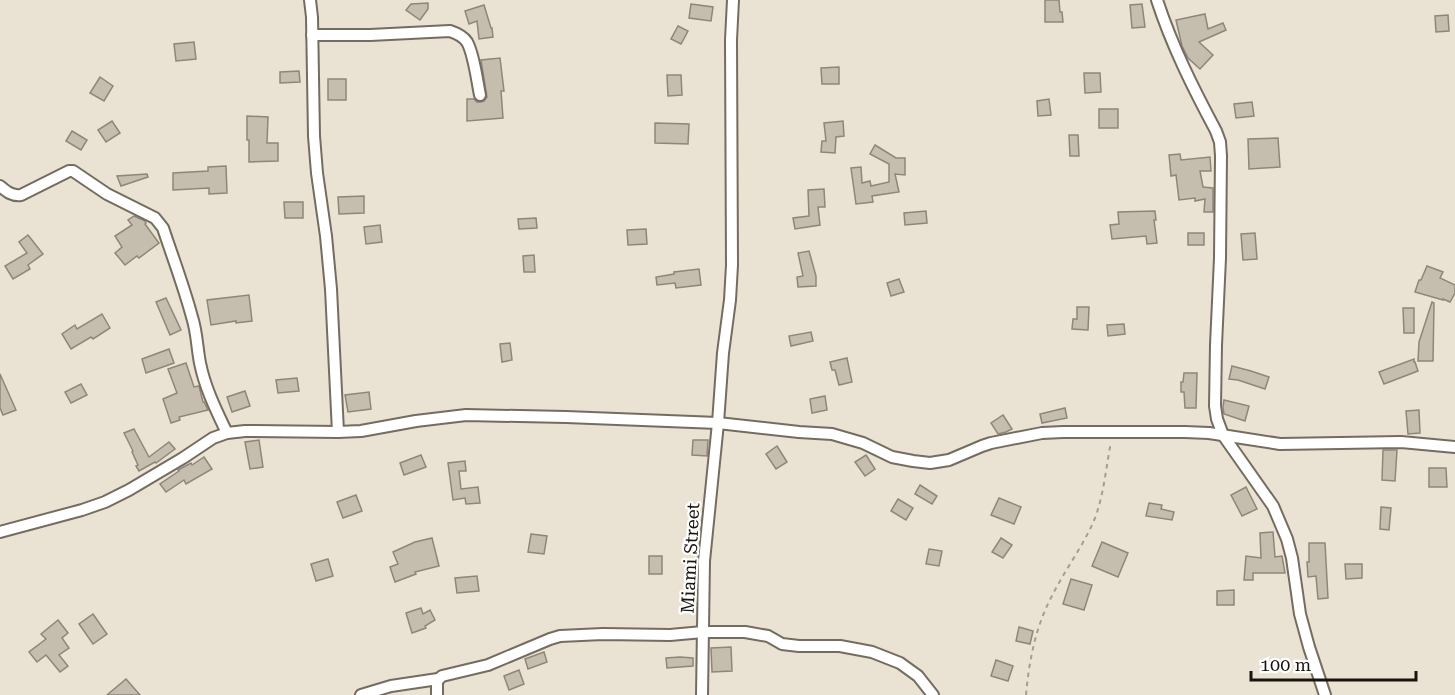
<svg xmlns="http://www.w3.org/2000/svg" width="1455" height="695" font-family="'Roboto Serif',serif">
<style>
.building{fill:#c5beaf;stroke:#8e8779;stroke-width:1.5}
.lines{fill:none;stroke-linecap:round;stroke-linejoin:round}
.minor-casing{stroke:#746d5f;stroke-width:14}
.path{stroke:#a49e91;stroke-width:2;stroke-dasharray:4.5 4.5;stroke-linecap:butt}
.minor{stroke:#fff;stroke-width:10}
.labels{text-anchor:middle;dominant-baseline:central;stroke-width:4.5;stroke-linejoin:round;paint-order:stroke}
.street-label{font-size:18px;fill:#18150f;stroke:#fff}
</style>
<rect width="100%" height="100%" fill="#eae2d2"/>
<g class="building">
<path d="M1045,0H1059L1060,12H1062L1063,22H1045Z"/>
<path d="M428,3V9L420,20L406,10L411,4Z"/>
<path d="M691,4L713,7L711,21L689,18Z"/>
<path d="M1142,4L1145,27L1132,28L1130,5Z"/>
<path d="M484,5L491,28H492L493,37L479,39L477,21L469,24L465,11Z"/>
<path d="M1205,14L1208,29L1223,23L1226,30L1199,42L1213,55L1200,69L1188,58L1182,46L1176,20Z"/>
<path d="M1448,15L1449,31L1436,32L1435,16Z"/>
<path d="M678,26L688,31L681,44L671,39Z"/>
<path d="M194,42L196,59L176,61L174,44Z"/>
<path d="M500,58L504,91H501L503,118L467,121V99H474L477,102H481L484,101L487,97L481,60Z"/>
<path d="M839,67V84H822L821,68Z"/>
<path d="M299,71L300,82L280,83V72Z"/>
<path d="M1084,73H1100L1101,92L1085,93Z"/>
<path d="M667,75H681L682,95L668,96Z"/>
<path d="M100,77L113,86L104,101L90,93Z"/>
<rect x="328" y="79" width="18" height="21"/>
<path d="M1049,99L1051,115L1038,116L1037,101Z"/>
<path d="M1252,102L1254,116L1236,118L1234,104Z"/>
<rect x="1099" y="109" width="19" height="19"/>
<path d="M247,116L268,117L267,143H278V161L249,162V140H247Z"/>
<path d="M112,121L120,133L106,142L98,130Z"/>
<path d="M843,121L844,136L836,137L835,153L821,152L822,141H826L824,123Z"/>
<path d="M655,123L689,124L688,144L655,143Z"/>
<path d="M72,131L87,140L81,150L66,141Z"/>
<path d="M1069,135H1078L1079,156H1070Z"/>
<path d="M1278,138L1280,167L1249,169L1248,139Z"/>
<path d="M875,145L896,158H905V175L895,174L899,192L872,196L873,202L856,204L851,168L861,167L862,183L870,181L871,186L889,182V164L870,154Z"/>
<path d="M1180,154L1181,160L1210,157L1211,171H1200L1203,187L1213,188V212H1204L1205,199L1195,201V198L1179,200L1176,175L1171,176L1169,155Z"/>
<path d="M226,166L227,193L209,194V188L173,190V173L208,171V167Z"/>
<path d="M147,174L148,177L121,186L117,176Z"/>
<path d="M824,189L825,207H818L820,225L795,229L793,218L809,216L808,190Z"/>
<path d="M364,196V213L339,214L338,197Z"/>
<path d="M284,202H303V218H285Z"/>
<path d="M926,211L927,223L905,225L904,213Z"/>
<path d="M1155,211L1156,220H1154L1157,243L1147,244L1146,236L1112,239L1110,225L1119,224L1118,212Z"/>
<path d="M134,216L145,221L146,223L145,224L159,243L139,258L137,256L125,265L115,253L122,247L115,236L132,225L128,220Z"/>
<path d="M536,218L537,228L519,229L518,219Z"/>
<path d="M380,225L382,242L366,244L364,227Z"/>
<path d="M646,229L647,244L628,245L627,230Z"/>
<rect x="1188" y="233" width="16" height="12"/>
<path d="M1255,233L1257,259L1243,260L1241,234Z"/>
<path d="M28,235L43,254L28,265L30,269L13,279L5,266L27,253L19,242Z"/>
<path d="M809,251L816,276V286L798,287L797,277L803,276L798,253Z"/>
<path d="M534,255L535,272H524L523,256Z"/>
<path d="M1427,266L1443,272L1440,278L1455,285V293L1450,302L1443,299V300L1415,292L1419,280H1421Z"/>
<path d="M699,269L701,285L676,288L675,283L657,285L656,277L674,274V272Z"/>
<path d="M899,279L904,292L891,296L887,283Z"/>
<path d="M249,295L252,321L236,323V321L211,325L207,300Z"/>
<path d="M166,298L181,330L170,335L156,302Z"/>
<path d="M1432,302L1434,303L1433,361H1418L1419,342Z"/>
<path d="M1077,307H1089L1088,330L1072,329L1073,319H1077Z"/>
<path d="M1403,308H1414V333H1404Z"/>
<path d="M102,314L110,328L93,339L91,337L71,349L62,334L75,325L77,329Z"/>
<path d="M1124,324L1125,334L1108,336L1107,325Z"/>
<path d="M811,332L813,341L791,346L789,336Z"/>
<path d="M510,343L512,360L502,362L500,344Z"/>
<path d="M169,349L174,363L146,373L142,359Z"/>
<path d="M847,358L852,382L839,385L835,370H832L830,362Z"/>
<path d="M1414,359V362H1415L1418,371L1384,384L1379,372Z"/>
<path d="M186,363L194,387L199,386L203,402H204L208,410L179,417L180,420L171,423L163,399L177,393L168,369Z"/>
<path d="M1232,366L1251,371L1269,377L1265,389L1238,380L1229,379Z"/>
<path d="M1184,373H1197L1196,408H1185L1184,392H1181V382H1183Z"/>
<path d="M0,374L16,410L3,415L0,408Z"/>
<path d="M297,378L299,391L278,393L276,380Z"/>
<path d="M81,384L87,395L71,403L65,392Z"/>
<path d="M245,391L250,406L232,412L227,397Z"/>
<path d="M369,392L371,409L348,412L345,395Z"/>
<path d="M825,396L827,410L812,413L810,399Z"/>
<path d="M1224,400L1249,406L1245,421L1224,414L1223,407Z"/>
<path d="M1065,408L1067,418L1042,423L1040,414Z"/>
<path d="M1419,410L1420,433L1408,434L1406,411Z"/>
<path d="M1003,415L1012,429L1006,432L998,434L991,423Z"/>
<path d="M134,429L149,457L169,442L175,449L156,463L155,462L139,471L136,466L138,465L132,452L133,451L124,433Z"/>
<path d="M259,440L263,467L250,469L245,442Z"/>
<path d="M693,440H708L707,456L692,455Z"/>
<path d="M777,446L787,462L776,469L766,454Z"/>
<path d="M1383,450H1397L1395,481L1382,480Z"/>
<path d="M421,455L426,467L404,475L400,463Z"/>
<path d="M866,455L875,469L865,476L855,462Z"/>
<path d="M204,457L212,469L186,484L184,480L166,492L160,484L179,471L178,470L191,463L192,465Z"/>
<path d="M465,461L466,471H459L461,489L478,487L480,503L466,504L465,498L453,500L448,463Z"/>
<path d="M1429,468H1446L1447,487H1429Z"/>
<path d="M920,485L937,496L932,504L915,494Z"/>
<path d="M1246,487L1257,509L1242,516L1231,495Z"/>
<path d="M356,495L362,511L343,518L337,502Z"/>
<path d="M999,498L1021,507L1014,524L991,515Z"/>
<path d="M898,499L913,508L906,520L891,511Z"/>
<path d="M1149,503L1162,505L1161,509L1174,512L1172,520L1146,516Z"/>
<path d="M1381,507L1391,508L1389,530L1380,529Z"/>
<path d="M1273,532L1275,557L1282,556L1285,573H1253V580H1244L1246,556L1261,558L1260,533Z"/>
<path d="M531,534L547,536L544,554L528,552Z"/>
<path d="M432,538L439,566L415,572L416,574L395,582L390,567L398,564L393,552L415,542Z"/>
<path d="M1001,538L1012,545L1003,558L992,552Z"/>
<path d="M1102,542L1128,553L1118,577L1092,566Z"/>
<path d="M1309,543H1325L1328,598L1318,599L1316,576L1308,577L1307,562H1309Z"/>
<path d="M929,549L942,551L939,566L926,564Z"/>
<rect x="649" y="556" width="13" height="18"/>
<path d="M328,559L333,576L316,581L311,564Z"/>
<path d="M1345,564H1362V578L1346,579Z"/>
<path d="M477,576L479,591L457,593L455,578Z"/>
<path d="M1071,579L1092,585L1084,610L1063,604Z"/>
<path d="M1234,590V605H1217V591Z"/>
<path d="M421,608L423,614L430,610L435,620L425,626L426,628L412,633L406,613Z"/>
<path d="M93,614L107,634L93,644L79,624Z"/>
<path d="M58,620L68,633L62,638L69,648L59,655L68,666L60,672L46,655L37,662L29,652L46,639L41,634Z"/>
<path d="M1019,627L1033,631L1030,644L1016,641Z"/>
<path d="M731,647L732,671L712,672L711,648Z"/>
<path d="M544,652L547,662L528,669L525,659Z"/>
<path d="M680,657L693,658V666L667,668L666,658Z"/>
<path d="M996,660L1013,666L1008,681L991,676Z"/>
<path d="M519,670L524,684L509,690L504,676Z"/>
<path d="M126,679L140,695H107Z"/>
</g>
<g class="lines">
<g class="minor-casing">
<g id="minor">
<path d="M310,0L312,17L314,136L317,173L326,236L331,289L338,432"/>
<path d="M1157,0C1172,46 1193,88 1216,131L1220,142L1221,156L1220,258L1216,345L1215,406L1217,419L1223,435L1273,506L1287,539L1292,558L1300,614L1309,647L1325,695"/>
<path d="M312,35H370L450,31C456,33 463,36 467,42C474,54 477,81 480,95"/>
<path d="M0,186C7,192 12,196 21,195L69,171H73L107,194L155,218L163,228C173,258 184,287 192,317C197,332 197,348 200,363C205,388 216,410 227,433"/>
<path d="M0,532L82,510L105,502L129,490L183,458L213,438L227,433L245,431L338,432L361,431L416,421L466,415L566,417L718,423L799,432L832,434L863,443L892,457L913,461L930,463L949,460L982,446L991,443L1042,433L1063,432H1185L1209,433L1280,444L1401,442L1455,447"/>
<path d="M361,695L391,686L438,679"/>
<path d="M437,695V681L442,676L488,665L550,639L560,636L603,634L670,635L703,632H745L768,636L782,644L799,646H840L872,652L900,663L918,676L933,695"/>
<path d="M702,695L704,561L718,423L723,353L730,300L732,265L731,40L733,0"/>
</g>
</g>
<path class="path" d="M1026,695C1029,660 1036,625 1053,594C1066,568 1084,545 1095,518C1104,494 1106,467 1111,442"/>
<use href="#minor" class="minor"/>
</g>
<g class="labels">
<g class="street-label">
<text transform="translate(690 558) rotate(-87)">Miami Street</text>
</g>
</g>
<path d="M1251 671v9h165v-9" fill="none" stroke="#18150f" stroke-width="3"/>
<text x="1260" y="671" font-size="18" fill="#18150f" stroke="#ffffff" stroke-width="4.5" paint-order="stroke">100 m</text>
</svg>
